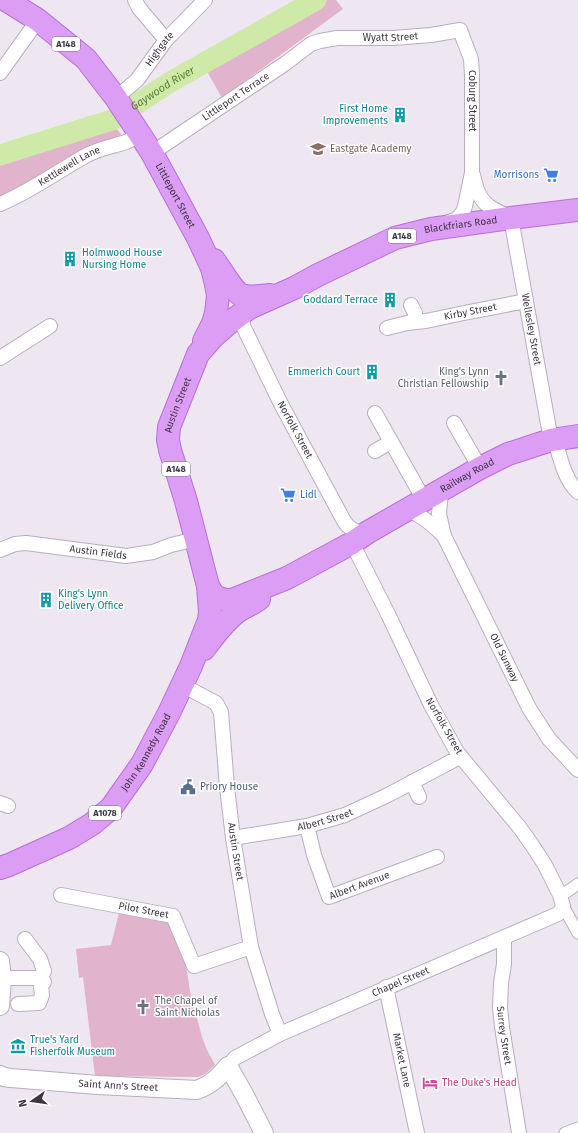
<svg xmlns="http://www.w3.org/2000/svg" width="578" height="1133" font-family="'Fira Sans',sans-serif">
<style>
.green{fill:#e2b3cc}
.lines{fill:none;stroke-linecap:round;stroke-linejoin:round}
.river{stroke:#cee9a8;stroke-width:21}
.pedestrian-casing{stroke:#b9adbf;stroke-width:13}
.minor-casing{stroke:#b9adbf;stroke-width:16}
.tertiary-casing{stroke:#b9adbf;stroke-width:20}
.primary-casing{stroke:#b96ed8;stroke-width:24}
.pedestrian{stroke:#fff;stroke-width:11}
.minor{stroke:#fff;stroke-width:14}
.tertiary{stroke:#fff;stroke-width:18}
.primary{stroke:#dc9df4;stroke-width:22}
.labels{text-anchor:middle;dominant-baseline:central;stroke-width:3;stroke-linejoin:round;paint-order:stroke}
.shield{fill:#fff;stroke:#79727c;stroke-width:1}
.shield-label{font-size:9px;font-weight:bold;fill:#3f3644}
.street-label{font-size:10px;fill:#3f3644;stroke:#fff}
.culture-label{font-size:10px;fill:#0d838f;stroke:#fff;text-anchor:end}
.education-label{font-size:10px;fill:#785e54;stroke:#fff;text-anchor:start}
.shop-label{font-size:10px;fill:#366cbe;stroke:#fff;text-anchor:end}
.worship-label{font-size:10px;fill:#5b616d;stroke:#fff;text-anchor:end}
.service-label{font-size:10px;fill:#4e5e75;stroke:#fff;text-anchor:start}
.hotel-label{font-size:10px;fill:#b23c85;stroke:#fff;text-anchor:start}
.water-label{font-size:11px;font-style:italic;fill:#5e8030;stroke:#fff}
</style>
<rect width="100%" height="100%" fill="#eee7f1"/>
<g class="green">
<path d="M309,0H336L343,9L222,98L200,59L278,19Z"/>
<path d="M113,124L123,137L0,198V160L36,148Z"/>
<path d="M119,913L172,923L187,971L190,992L202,1037L207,1050L215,1065L205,1074L198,1077L95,1076L83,977L79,978L76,949L111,945Z"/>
</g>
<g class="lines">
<path class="river" id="s1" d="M0,155L112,120L172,81L316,0"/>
<g class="pedestrian-casing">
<g id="pedestrian">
<path d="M560,895L568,891L578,884"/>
<path d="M563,906L578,933"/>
<path d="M565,1133L578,1128"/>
</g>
</g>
<g class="minor-casing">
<g id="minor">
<path d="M135,0L139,8L166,40"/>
<path d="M0,73L38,20"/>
<path id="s2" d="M116,98L137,80L166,40L205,0"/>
<path id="s3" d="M152,153L286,63L311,44L320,41L337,38H393L431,35L460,30L471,59L472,75V173L465,206L463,212L457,219L446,223"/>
<path id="s4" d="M473,175C475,182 476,190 480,196C486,208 500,212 511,218L551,440"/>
<path id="s5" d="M0,204C32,191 59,170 89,154C101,148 114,146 126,142C131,140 136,137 140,135"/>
<path d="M411,305L415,313V322"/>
<path id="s6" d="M242,313L243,326L246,332L281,404L344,521C349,529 355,531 364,534"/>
<path id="s7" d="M387,328L407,323L426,321L464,313L526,301"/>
<path d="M0,358L50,326"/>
<path d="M375,413L424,500"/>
<path d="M454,423L480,468"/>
<path d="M555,440C560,457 564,479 578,492"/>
<path d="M375,451L391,442"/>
<path d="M441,491L439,514L444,536"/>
<path id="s8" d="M408,509C423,517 433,524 444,536L529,708L549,739L578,770"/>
<path id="s9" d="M0,550L15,544L26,543L126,556L153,552L171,545L196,539"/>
<path id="s10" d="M182,685L216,703L221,712L227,787L233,838L251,947L272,1014L280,1034"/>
<path d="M412,782L419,797"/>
<path d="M0,803L8,806"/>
<path id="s11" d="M307,826L314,855L329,897L437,857"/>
<path id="s12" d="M233,838L307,826L345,815L388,795L454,760L457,757V752"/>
<path id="s13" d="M61,895L173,916L194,966L251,947"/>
<path id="s14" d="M504,938V964L501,983L500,1007L502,1027L519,1133"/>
<path d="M2,978H40L44,982"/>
<path id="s15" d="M386,987L417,1133"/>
<path d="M18,1004L39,1003L42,995L40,978L44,971L40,959L25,939"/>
<path id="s16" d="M228,1066L235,1058L280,1034L558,914L562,909L563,906L560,895L545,865L532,845L520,828L457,752L431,705L388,614L352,543"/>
</g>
</g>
<g class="tertiary-casing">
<g id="tertiary">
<path d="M0,961L2,978L0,1006"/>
<path id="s17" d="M0,1075L4,1077L11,1078L98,1085L197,1090C212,1084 218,1078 228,1066L244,1094L264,1133"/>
</g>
</g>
<g class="primary-casing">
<g id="primary">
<path id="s18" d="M6,0L38,20L86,59L116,98L152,153L198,238L212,268L215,280L218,295L216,313L213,323L204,341"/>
<path d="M214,260C219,267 235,293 241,295C250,298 261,296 270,295"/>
<path id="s19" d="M208,586L214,596L225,600H232L287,578L352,543L368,532L480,468L508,454L551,440L578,436"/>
<path d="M204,649C213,637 227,618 240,610C246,606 253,604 259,599"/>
<path id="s20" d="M0,868L9,865L69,838L92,824L111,808L142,764L169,713L191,666L209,620L210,612L208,586L186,501L170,450L168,440L169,427L198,354L213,337L229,323L249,308L294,288L318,275L395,238L431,229L511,218L578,210"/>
</g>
</g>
<use href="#pedestrian" class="pedestrian"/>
<use href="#minor" class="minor"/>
<use href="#tertiary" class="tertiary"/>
<use href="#primary" class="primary"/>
</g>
<defs>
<g id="building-bare" transform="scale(1.2)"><path d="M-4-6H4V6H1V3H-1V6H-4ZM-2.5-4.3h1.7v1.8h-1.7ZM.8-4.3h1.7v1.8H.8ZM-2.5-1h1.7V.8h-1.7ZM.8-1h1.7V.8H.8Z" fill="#0f9aa8" stroke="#fff" stroke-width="2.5" paint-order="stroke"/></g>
<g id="school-bare" transform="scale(1.2)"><path d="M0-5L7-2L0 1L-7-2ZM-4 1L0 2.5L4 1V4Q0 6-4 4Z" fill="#8d6e63" stroke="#fff" stroke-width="2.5" paint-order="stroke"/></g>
<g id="supermarket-bare" transform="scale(1.2)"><path d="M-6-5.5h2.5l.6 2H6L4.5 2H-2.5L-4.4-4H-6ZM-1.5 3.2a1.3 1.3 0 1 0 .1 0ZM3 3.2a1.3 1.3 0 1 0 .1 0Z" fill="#3f7fe0" stroke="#fff" stroke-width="2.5" paint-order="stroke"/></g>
<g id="church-bare" transform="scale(1.2)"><path d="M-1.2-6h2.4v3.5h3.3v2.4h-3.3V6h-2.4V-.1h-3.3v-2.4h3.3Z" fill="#6b7280" stroke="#fff" stroke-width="2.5" paint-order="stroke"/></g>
<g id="civic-bare" transform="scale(1.2)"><path d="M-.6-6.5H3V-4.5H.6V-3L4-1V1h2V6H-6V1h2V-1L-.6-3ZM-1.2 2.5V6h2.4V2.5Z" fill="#5c6f8a" stroke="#fff" stroke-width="2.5" paint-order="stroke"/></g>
<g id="museum-bare" transform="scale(1.2)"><path d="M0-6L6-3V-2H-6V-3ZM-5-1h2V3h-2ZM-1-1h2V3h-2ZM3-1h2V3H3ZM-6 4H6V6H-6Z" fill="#0f9aa8" stroke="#fff" stroke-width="2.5" paint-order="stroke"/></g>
<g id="hotel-bare" transform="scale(1.2)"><path d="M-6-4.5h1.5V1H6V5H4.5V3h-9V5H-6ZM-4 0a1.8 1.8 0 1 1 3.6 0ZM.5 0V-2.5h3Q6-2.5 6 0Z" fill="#d1479c" stroke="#fff" stroke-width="2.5" paint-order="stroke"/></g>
</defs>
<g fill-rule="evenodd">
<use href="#building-bare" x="400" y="115"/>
<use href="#school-bare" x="318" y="149"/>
<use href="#supermarket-bare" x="551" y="175"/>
<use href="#building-bare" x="70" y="259"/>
<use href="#building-bare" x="390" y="300"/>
<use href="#building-bare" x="372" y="372"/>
<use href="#church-bare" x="501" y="378"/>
<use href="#supermarket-bare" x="288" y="495"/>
<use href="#building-bare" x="46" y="600"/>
<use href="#civic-bare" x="188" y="787"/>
<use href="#church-bare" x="143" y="1007"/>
<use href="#museum-bare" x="18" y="1046"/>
<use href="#hotel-bare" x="430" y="1083"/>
</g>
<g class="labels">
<g class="shield">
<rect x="52" y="37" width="28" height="14" rx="3"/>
<rect x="388" y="229" width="28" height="14" rx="3"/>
<rect x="162" y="462" width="28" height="14" rx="3"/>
<rect x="89" y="806" width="32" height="14" rx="3"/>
</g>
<g class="shield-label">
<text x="66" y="44">A148</text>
<text x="402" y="236">A148</text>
<text x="176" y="469">A148</text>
<text x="105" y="813">A1078</text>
</g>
<g class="street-label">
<text stroke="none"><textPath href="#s3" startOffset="273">Wyatt Street</textPath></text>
<text stroke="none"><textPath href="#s2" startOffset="66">Highgate</textPath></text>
<text stroke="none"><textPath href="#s3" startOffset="101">Littleport Terrace</textPath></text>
<text stroke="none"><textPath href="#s3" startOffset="416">Coburg Street</textPath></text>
<text stroke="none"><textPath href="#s5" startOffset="79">Kettlewell Lane</textPath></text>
<text stroke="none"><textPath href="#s18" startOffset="263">Littleport Street</textPath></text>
<text stroke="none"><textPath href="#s20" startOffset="915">Blackfriars Road</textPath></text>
<text stroke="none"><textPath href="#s7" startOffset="85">Kirby Street</textPath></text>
<text stroke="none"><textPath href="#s4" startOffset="174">Wellesley Street</textPath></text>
<text stroke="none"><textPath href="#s20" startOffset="562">Austin Street</textPath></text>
<text stroke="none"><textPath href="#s6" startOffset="129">Norfolk Street</textPath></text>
<text stroke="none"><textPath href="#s19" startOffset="297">Railway Road</textPath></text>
<text stroke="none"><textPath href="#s9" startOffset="100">Austin Fields</textPath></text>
<text stroke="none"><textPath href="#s8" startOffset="181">Old Sunway</textPath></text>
<text transform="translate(444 726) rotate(60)">Norfolk Street</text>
<text stroke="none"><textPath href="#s20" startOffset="193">John Kennedy Road</textPath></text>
<text stroke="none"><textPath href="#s12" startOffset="94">Albert Street</textPath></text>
<text stroke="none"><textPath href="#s10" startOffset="189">Austin Street</textPath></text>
<text stroke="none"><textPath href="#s11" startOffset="107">Albert Avenue</textPath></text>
<text stroke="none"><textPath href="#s13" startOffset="84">Pilot Street</textPath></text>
<text stroke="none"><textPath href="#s16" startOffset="193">Chapel Street</textPath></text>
<text stroke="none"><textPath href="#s14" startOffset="98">Surrey Street</textPath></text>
<text stroke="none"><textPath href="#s15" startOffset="75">Market Lane</textPath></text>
<text stroke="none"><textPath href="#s17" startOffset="119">Saint Ann's Street</textPath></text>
</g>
<g class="culture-label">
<text x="388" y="109">First Home<tspan x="388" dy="12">Improvements</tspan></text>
<text x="82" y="253" text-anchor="start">Holmwood House<tspan x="82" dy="12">Nursing Home</tspan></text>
<text x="378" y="300">Goddard Terrace</text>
<text x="360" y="372">Emmerich Court</text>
<text x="58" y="594" text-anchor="start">King's Lynn<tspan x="58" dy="12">Delivery Office</tspan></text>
<text x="30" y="1040" text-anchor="start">True's Yard<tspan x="30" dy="12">Fisherfolk Museum</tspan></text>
</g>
<g class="education-label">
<text x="330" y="149">Eastgate Academy</text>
</g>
<g class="shop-label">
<text x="539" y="175">Morrisons</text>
<text x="300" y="495" text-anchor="start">Lidl</text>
</g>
<g class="worship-label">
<text x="489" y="372">King's Lynn<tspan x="489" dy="12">Christian Fellowship</tspan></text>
<text x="155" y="1001" text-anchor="start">The Chapel of<tspan x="155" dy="12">Saint Nicholas</tspan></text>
</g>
<g class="service-label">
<text x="200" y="787">Priory House</text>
</g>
<g class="hotel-label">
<text x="442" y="1083">The Duke's Head</text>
</g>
<g class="water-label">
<text stroke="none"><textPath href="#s1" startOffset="177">Gaywood River</textPath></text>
</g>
</g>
<g transform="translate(32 1101) rotate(257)" stroke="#ffffff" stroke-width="3" paint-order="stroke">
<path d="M0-3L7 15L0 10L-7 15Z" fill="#3f3644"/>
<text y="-6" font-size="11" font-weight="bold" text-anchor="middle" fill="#3f3644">N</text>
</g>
</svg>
